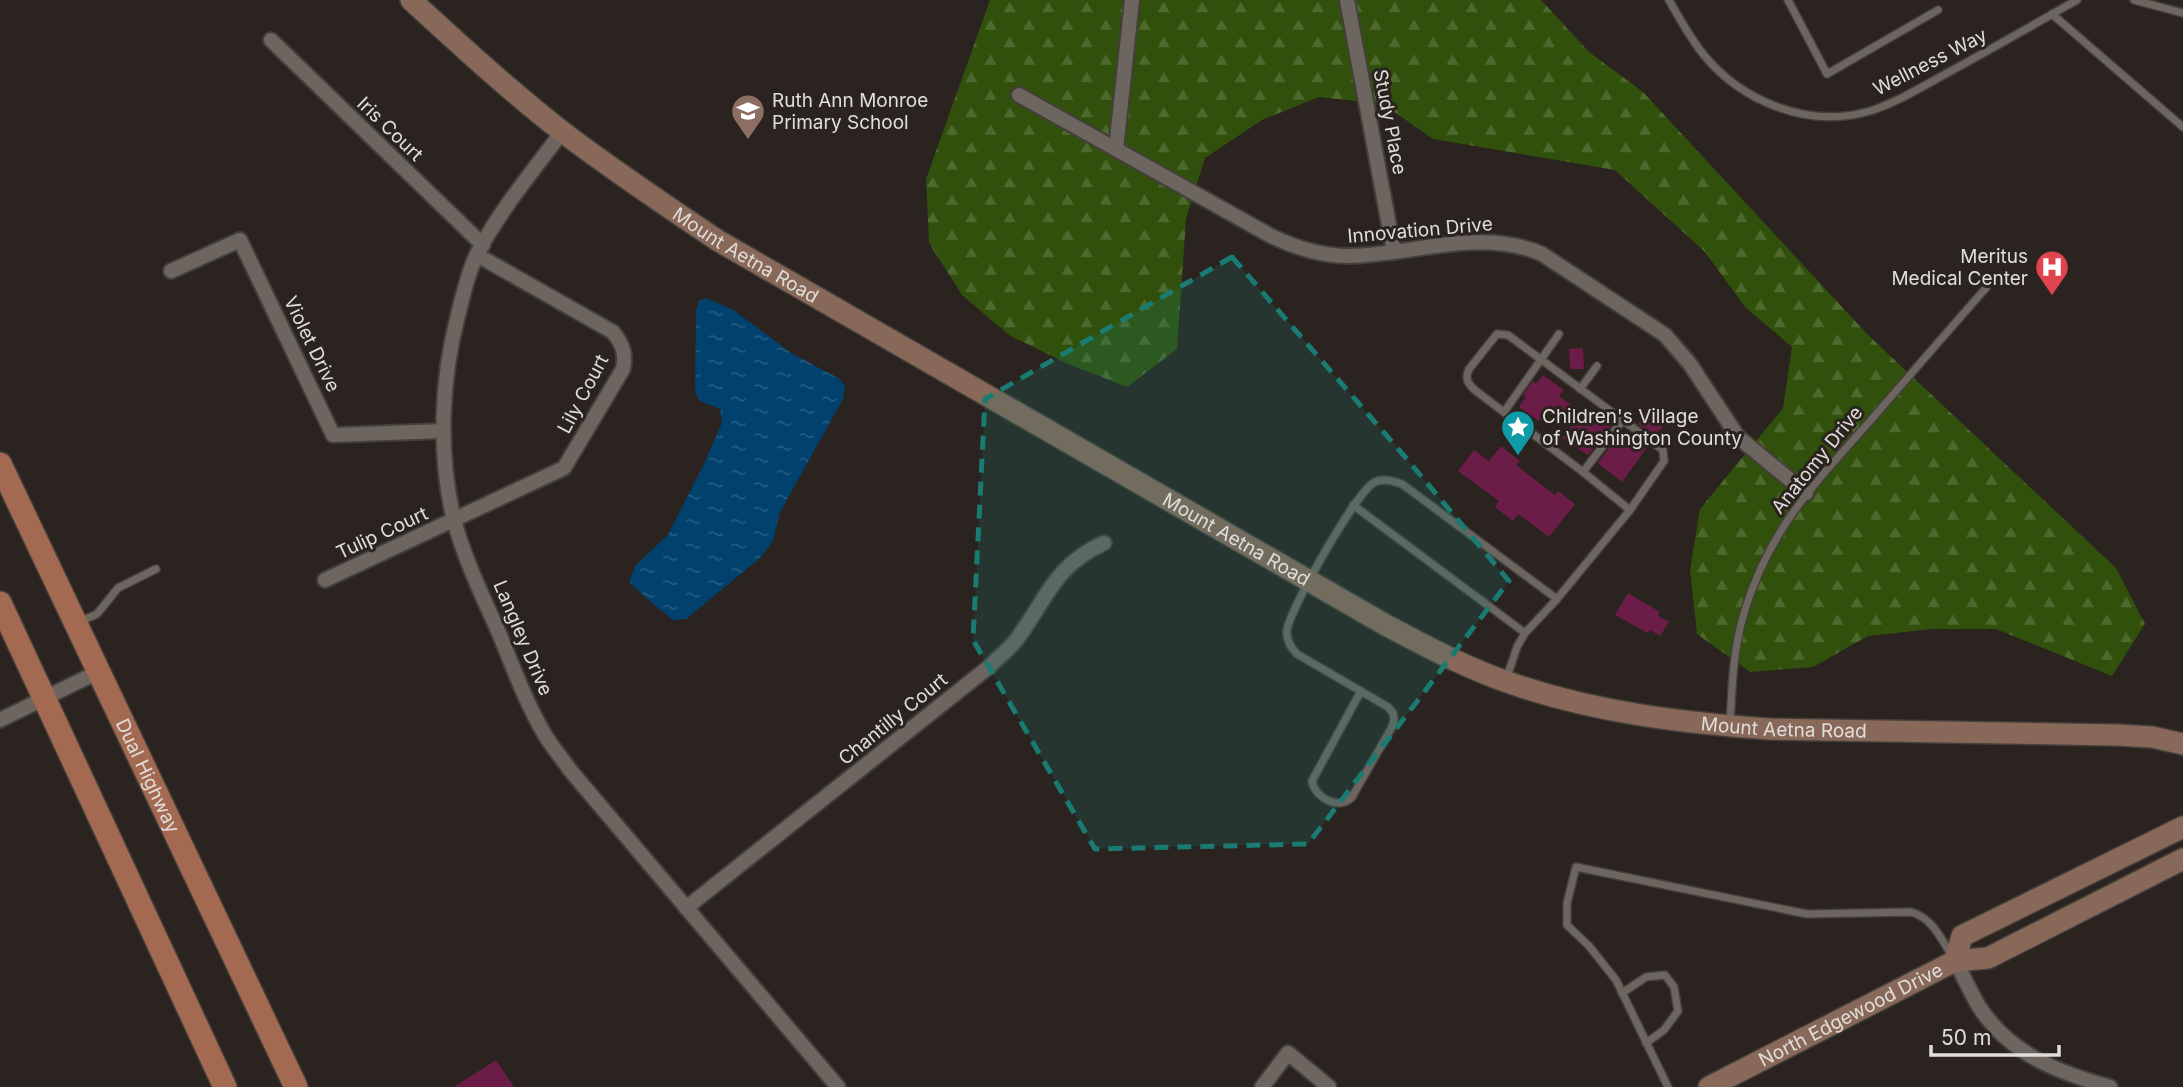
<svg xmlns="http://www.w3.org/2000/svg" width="2183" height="1087" font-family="Inter,sans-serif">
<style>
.forest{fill:url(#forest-firs)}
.water{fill:url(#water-ripples)}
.building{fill:#6c1d47}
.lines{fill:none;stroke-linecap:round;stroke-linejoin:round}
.lane-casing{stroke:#443f3b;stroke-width:10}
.street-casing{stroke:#443f3b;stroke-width:18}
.secondary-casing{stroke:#443f3b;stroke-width:24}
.primary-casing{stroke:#443f3b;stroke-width:26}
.lane{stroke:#6c6560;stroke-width:7}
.street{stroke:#6c6560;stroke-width:14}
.secondary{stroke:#886858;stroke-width:21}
.primary{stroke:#a46a51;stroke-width:23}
.marked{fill:#1a7b73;fill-opacity:0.2;stroke:#1a7b73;stroke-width:5;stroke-dasharray:14 9;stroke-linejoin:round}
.labels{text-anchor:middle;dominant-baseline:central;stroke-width:6;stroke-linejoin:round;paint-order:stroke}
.street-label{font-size:19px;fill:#e1ddda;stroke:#2a231f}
.poi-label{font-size:19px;fill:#e1ddda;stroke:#2a231f;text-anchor:start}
</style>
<defs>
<pattern id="forest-firs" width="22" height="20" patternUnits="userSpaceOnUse" patternTransform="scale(1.75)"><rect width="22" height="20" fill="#30500b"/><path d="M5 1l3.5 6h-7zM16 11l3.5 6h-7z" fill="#4e692e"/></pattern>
<pattern id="water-ripples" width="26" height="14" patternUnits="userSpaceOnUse" patternTransform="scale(1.75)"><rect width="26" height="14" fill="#00416d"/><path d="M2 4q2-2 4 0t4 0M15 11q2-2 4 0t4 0" fill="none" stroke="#255c81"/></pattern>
</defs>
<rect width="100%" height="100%" fill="#2a231f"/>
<path class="forest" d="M990,0H1541L1589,52L1643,92L1868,335L2116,568L2145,624L2112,676L1996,629H1932L1868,636L1813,667L1750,672L1697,634L1690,570L1700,509L1783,408L1792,347L1745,307L1705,252L1615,170L1433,139L1383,104L1319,97L1262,120L1205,158L1186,219L1177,349L1127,387L1066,363L1009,335L962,295L929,243L926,179Z"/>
<path class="water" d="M705,298L732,309L791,353L840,379L845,386L843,399L780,512L773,541L760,558L686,619L673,620L653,604L629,582L636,565L668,535L703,466L722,423L720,409L700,401L695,393L696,311L699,301Z"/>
<g class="building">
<path d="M1583,348L1584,369H1570L1569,349Z"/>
<path d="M1543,375L1564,390L1559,396L1581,412L1585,406L1611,426L1588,455L1562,438L1572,425L1549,408L1539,421L1519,407L1526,397L1523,395L1533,381L1536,384Z"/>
<path d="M1649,409L1666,422L1655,436L1638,424Z"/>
<path d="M1620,433L1628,438L1631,434L1648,446L1622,482L1598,463Z"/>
<path d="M1501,446L1520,461L1516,465L1555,495L1558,491L1575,504L1549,537L1518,514L1513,521L1495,507L1499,501L1458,471L1474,450L1489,461Z"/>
<path d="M1628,593L1660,612L1658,616L1669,622L1660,636L1650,630L1648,633L1615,615Z"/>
<path d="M496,1060L514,1087H454Z"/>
</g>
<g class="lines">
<g class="lane-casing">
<g id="lane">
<path d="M1669,0C1679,18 1690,37 1703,54C1742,102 1809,129 1870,111C1898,102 1925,85 1951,71C1993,48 2035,24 2077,0"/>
<path d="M1788,0L1827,74L1938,10"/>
<path d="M2134,0L2183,13"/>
<path d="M2052,14L2183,127"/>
<path d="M1497,334L1508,335L1663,450L1664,461L1630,510L1583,472L1476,391C1469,385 1464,379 1469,369Z"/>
<path d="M1580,389L1597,366"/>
<path d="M1504,412L1559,334"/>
<path d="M1583,472L1622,421"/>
<path d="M1353,505L1525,633"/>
<path d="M79,622L97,614L118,588L156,569"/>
<path d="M1506,680L1517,647L1525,633L1557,599L1630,510"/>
<path d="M1361,691L1312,781C1315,798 1339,811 1352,797L1392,727L1394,720L1393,713L1388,707L1297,654C1290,647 1286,640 1287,630C1290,609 1357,490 1375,482C1384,478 1393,481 1402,484L1557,599"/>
<path d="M1730,724C1732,686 1733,650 1744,613C1769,529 1815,483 1871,420C1909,376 1947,332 1986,288"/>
<path d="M1622,993L1646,977L1665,975L1674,987L1678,1011L1664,1030L1646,1043"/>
<path d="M1668,1087L1616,980L1589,946L1567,925V903L1576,867L1807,914L1911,912C1932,918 1940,937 1951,954"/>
</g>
</g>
<g class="street-casing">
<g id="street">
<path d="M1347,0L1394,252"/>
<path d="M271,40L483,245"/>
<path d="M1019,95L1271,236C1296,248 1321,256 1349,256C1414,255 1479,227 1542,254L1665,335L1690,364L1738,437L1806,493"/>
<path d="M562,132C533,171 500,210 477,254C468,272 463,295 458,315C441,380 438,454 454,520C464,558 483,597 499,633C513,667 526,703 545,735C552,747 562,758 570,770L838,1087"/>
<path d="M1116,149L1132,0"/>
<path d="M171,271L240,240L333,435L443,431"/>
<path d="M325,580L564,468L623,369C626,353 623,345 613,332L477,255"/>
<path d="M0,720L98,672"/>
<path d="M686,908L990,666C999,657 1009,649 1017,639C1047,598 1055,565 1104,543"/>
<path d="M1955,961C1963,975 1970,991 1978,1005C2009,1054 2057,1072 2110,1087"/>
<path d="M1262,1087L1288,1053L1329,1087"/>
</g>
</g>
<g class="secondary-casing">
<g id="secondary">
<path id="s1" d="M411,0C460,45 511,92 564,133C614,171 665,205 717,240L1384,624C1427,647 1472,671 1519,686C1600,713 1685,723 1770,729L2117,735L2152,737L2183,744"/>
<path d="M1955,961L1962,936L2183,827"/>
<path id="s2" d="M1709,1087L1955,961L1988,958L2183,859"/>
</g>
</g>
<g class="primary-casing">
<g id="primary">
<path id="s3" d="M0,464L296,1087"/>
<path d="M0,603L225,1087"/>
</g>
</g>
<use href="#lane" class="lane"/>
<use href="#street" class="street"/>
<use href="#secondary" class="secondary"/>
<use href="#primary" class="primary"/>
</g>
<path class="marked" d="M1232,257L1406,458L1509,581L1308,844L1095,849L973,640L985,399Z"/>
<defs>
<g id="school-pin" transform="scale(1.75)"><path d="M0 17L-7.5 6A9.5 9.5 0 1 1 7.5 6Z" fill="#8d6e63" stroke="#2a231f"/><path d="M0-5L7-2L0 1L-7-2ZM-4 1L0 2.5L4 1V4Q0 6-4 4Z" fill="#fff"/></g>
<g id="hospital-pin" transform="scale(1.75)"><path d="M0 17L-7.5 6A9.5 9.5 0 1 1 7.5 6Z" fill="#e0444e" stroke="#2a231f"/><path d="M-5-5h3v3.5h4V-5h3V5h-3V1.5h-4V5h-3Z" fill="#fff"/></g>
<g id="sight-pin" transform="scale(1.75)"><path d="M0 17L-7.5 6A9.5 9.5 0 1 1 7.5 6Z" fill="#0f9aa8" stroke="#2a231f"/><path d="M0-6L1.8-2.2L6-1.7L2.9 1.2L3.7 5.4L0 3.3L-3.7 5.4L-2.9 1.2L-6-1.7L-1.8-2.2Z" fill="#fff"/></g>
</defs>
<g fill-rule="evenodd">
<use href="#school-pin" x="748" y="111"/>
<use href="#hospital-pin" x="2052" y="267"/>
<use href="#sight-pin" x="1518" y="427"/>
</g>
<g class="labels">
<g class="street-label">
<text transform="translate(1930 62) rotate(-27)">Wellness Way</text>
<text transform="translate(1390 122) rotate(79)">Study Place</text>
<text transform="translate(390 129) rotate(44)">Iris Court</text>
<text transform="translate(1420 230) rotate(-5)">Innovation Drive</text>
<text stroke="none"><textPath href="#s1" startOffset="422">Mount Aetna Road</textPath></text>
<text transform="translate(312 344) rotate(64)">Violet Drive</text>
<text transform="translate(583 394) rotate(-62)">Lily Court</text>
<text transform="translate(1817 460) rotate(-51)">Anatomy Drive</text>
<text transform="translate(382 533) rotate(-25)">Tulip Court</text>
<text stroke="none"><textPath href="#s1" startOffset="989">Mount Aetna Road</textPath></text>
<text transform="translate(523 638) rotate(67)">Langley Drive</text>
<text transform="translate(893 719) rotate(-39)">Chantilly Court</text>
<text stroke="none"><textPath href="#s1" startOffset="1577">Mount Aetna Road</textPath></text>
<text stroke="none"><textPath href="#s3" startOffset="345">Dual Highway</textPath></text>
<text stroke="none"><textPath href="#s2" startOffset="159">North Edgewood Drive</textPath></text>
</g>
<g class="poi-label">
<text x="772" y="100">Ruth Ann Monroe<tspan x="772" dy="22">Primary School</tspan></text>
<text x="2028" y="256" text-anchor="end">Meritus<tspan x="2028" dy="22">Medical Center</tspan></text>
<text x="1542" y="416">Children's Village<tspan x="1542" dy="22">of Washington County</tspan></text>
</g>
</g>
<path d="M1931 1045v10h128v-10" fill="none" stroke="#e1ddda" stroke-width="3.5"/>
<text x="1941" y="1045" font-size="21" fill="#e1ddda" stroke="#2a231f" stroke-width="5" paint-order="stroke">50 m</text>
</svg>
